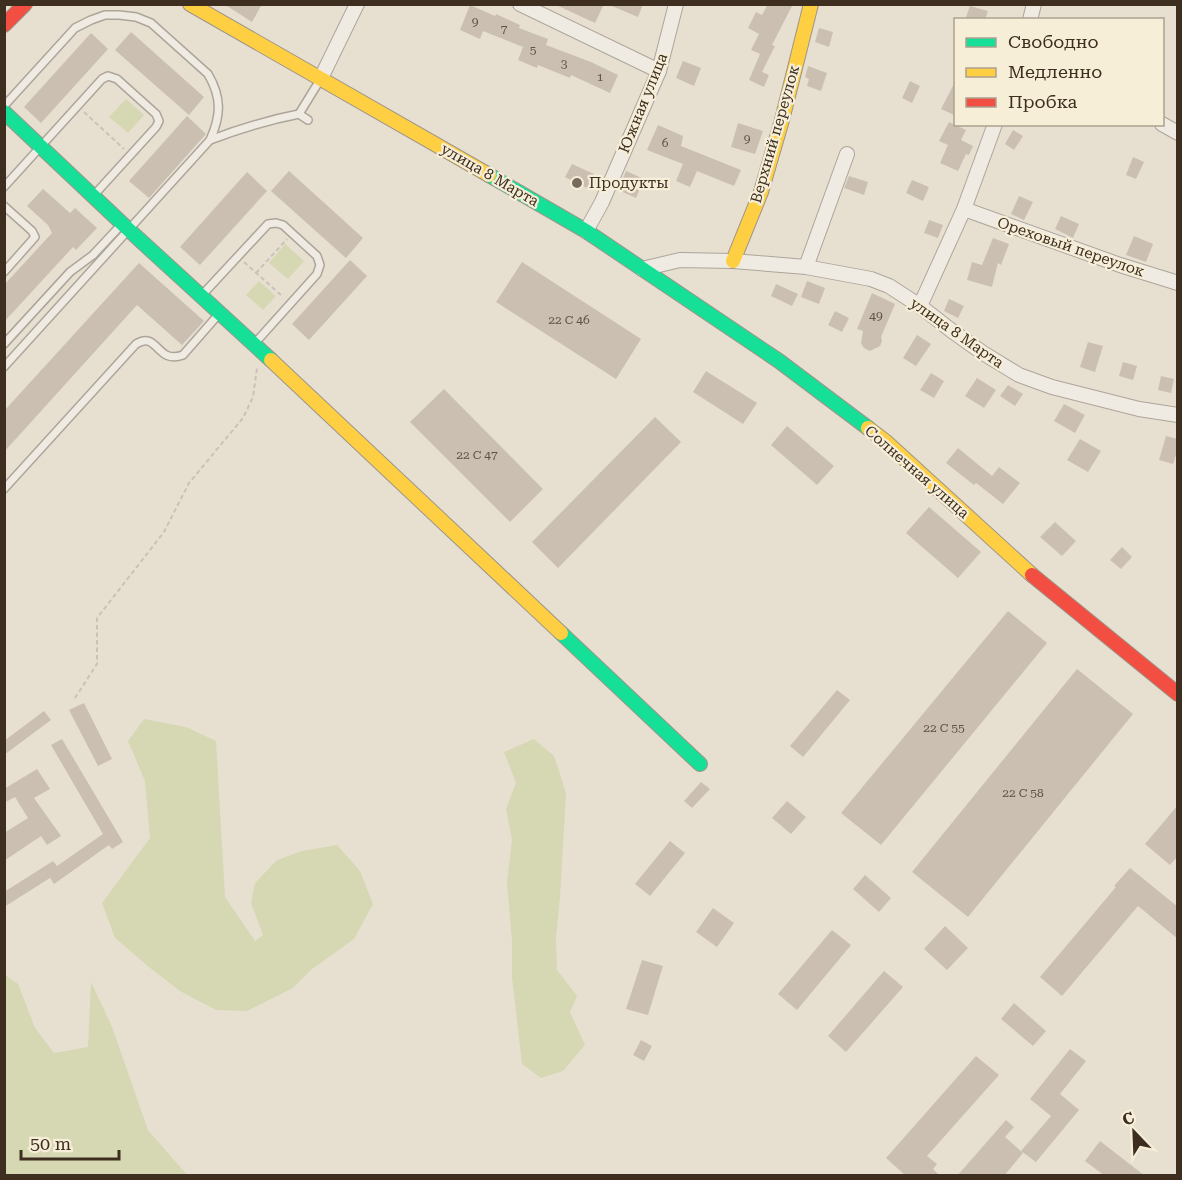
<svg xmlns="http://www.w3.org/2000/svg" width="1182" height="1180" font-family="'Roboto Serif',serif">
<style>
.green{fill:#d6d7b3}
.building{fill:#cbbfb2}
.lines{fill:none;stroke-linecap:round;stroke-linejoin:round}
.lane-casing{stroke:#ada599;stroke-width:10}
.street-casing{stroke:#ada599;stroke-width:16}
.fast-casing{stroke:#9c958a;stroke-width:16}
.slow-casing{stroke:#9c958a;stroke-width:16}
.jam-casing{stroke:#9c958a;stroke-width:16}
.path{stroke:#c8c2b9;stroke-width:2;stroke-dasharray:4.5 3;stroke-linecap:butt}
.lane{stroke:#efebe3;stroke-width:7}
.street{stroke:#efebe3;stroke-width:14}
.fast{stroke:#16e098;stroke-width:14}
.slow{stroke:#ffcf43;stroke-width:14}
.jam{stroke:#f24e42;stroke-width:14}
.poi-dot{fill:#786c5e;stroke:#f7eed8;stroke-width:2}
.labels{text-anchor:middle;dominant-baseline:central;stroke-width:4.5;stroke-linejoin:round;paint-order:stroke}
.number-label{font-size:12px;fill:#605244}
.street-label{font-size:15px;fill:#3d2e20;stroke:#f7eed8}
.poi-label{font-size:15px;fill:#3d2e20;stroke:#f7eed8;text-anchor:start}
</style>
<rect width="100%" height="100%" fill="#e7e0d1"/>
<g class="green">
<path d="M126,99L144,115L128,133L109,117Z"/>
<path d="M285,244L304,261L288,279L269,263Z"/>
<path d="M259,281L276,296L263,310L246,295Z"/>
<path d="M144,719L186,727L216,741L225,897L255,941L263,935L251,903L255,883L277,860L302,851L337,845L360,871L373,904L354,939L312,969L293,988L247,1011L216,1010L180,991L149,967L115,938L102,903L150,838L145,781L128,741Z"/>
<path d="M534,739L554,756L566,793L560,897L556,937L557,970L577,996L570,1012L585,1045L563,1071L541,1078L522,1064L512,977V941L507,882L512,840L506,809L516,783L504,752Z"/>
<path d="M5,975L18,984L35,1028L54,1053L88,1047L91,982L112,1027L148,1130L187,1175H5Z"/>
</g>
<g class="building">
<path d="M224,4H262L252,22Z"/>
<path d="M554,4H604L595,23Z"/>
<path d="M607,4H643L638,17Z"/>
<path d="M768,4H793L772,45L775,46L762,72L769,75L764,87L749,80L760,54L751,50L759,34L748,28L756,12L762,15Z"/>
<path d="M470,5L495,16L496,14L520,25L519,28L548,39L546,45L591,62L618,75L610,93L571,75L570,78L538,65L537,68L518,60L523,47L483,31L480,39L460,30Z"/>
<path d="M970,6L988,11L985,20H965Z"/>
<path d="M819,28L833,32L829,47L815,42Z"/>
<path d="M131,32L204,97L189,115L115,50Z"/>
<path d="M91,33L108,49L41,123L24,107Z"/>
<path d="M683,61L701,68L694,86L676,78Z"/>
<path d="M808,66L827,73L821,91L807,86L809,79L805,77Z"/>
<path d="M956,80V116L941,109Z"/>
<path d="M910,81L920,86L912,103L902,98Z"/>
<path d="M187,116L206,134L149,198L129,181Z"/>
<path d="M949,122L966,130L961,140L973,146L969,155L966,154L958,171L940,163L948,145L939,141Z"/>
<path d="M738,123L763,131L755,154L731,147Z"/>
<path d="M658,125L683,136L681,146L741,170L734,186L697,171L690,187L676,181L683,164L647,150Z"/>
<path d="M1013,130L1023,136L1014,150L1005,144Z"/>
<path d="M1133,157L1144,162L1136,179L1126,175Z"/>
<path d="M572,164L594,174L587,188L565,177Z"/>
<path d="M289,171L363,238L346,258L271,191Z"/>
<path d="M626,171L644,179L636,198L618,190Z"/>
<path d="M247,172L267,191L200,265L180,247Z"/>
<path d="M849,176L868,182L864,195L844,188Z"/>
<path d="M912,180L929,187L923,201L906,193Z"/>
<path d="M43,189L70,213L75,208L97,228L76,250L73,247L4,322V285L52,233L48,225L27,206Z"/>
<path d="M1019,196L1033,202L1024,220L1011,214Z"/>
<path d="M1061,216L1079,224L1073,238L1055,229Z"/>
<path d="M929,220L943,225L938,238L924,233Z"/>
<path d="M1134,236L1153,244L1146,262L1126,255Z"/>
<path d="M993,238L1009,244L1001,265L998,263L992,287L967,280L972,262L982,265Z"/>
<path d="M350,260L367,276L309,340L292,324Z"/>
<path d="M522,262L641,339L616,379L496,302Z"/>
<path d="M139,263L204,321L182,345L137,305L4,452V411Z"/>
<path d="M807,281L825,288L819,304L801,297Z"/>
<path d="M776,284L798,294L792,306L771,296Z"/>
<path d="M872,293L895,304L881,337L882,341L880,346L870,351L864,348L861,343L863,331L857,329Z"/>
<path d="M949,299L964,306L958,318L944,311Z"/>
<path d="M835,311L849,318L842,332L828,325Z"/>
<path d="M917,335L931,344L916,366L903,358Z"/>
<path d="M1088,342L1103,346L1095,372L1080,367Z"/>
<path d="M1123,362L1137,366L1133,380L1119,376Z"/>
<path d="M706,371L757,403L743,424L693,392Z"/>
<path d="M931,373L944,381L934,398L920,390Z"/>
<path d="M1161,376L1174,379L1171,393L1158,390Z"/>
<path d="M977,378L996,390L984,408L965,396Z"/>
<path d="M1008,385L1023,394L1015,406L1000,396Z"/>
<path d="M444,389L543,489L510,522L410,422Z"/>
<path d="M1064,404L1085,415L1075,433L1054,421Z"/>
<path d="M655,417L681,442L558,568L532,542Z"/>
<path d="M787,426L834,466L817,485L771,445Z"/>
<path d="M1166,436L1178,439V449L1173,464L1159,460Z"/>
<path d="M1080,439L1101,451L1088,472L1067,460Z"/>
<path d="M958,448L992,476L999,467L1020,483L1003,504L976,483L974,485L946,463Z"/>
<path d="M929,507L981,552L958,578L906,533Z"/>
<path d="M1055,522L1076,541L1062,556L1040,537Z"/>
<path d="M1122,547L1132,557L1121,569L1110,560Z"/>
<path d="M1008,611L1047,643L881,845L841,813Z"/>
<path d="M1077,669L1133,714L968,917L912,872Z"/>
<path d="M837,690L850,700L803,757L790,746Z"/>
<path d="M84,703L112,759L98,766L69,710Z"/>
<path d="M44,711L51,720L4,755V741Z"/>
<path d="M62,739L123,842L112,849L109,845L54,884L50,878L4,907V892L53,861L57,866L103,834L51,745Z"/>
<path d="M37,769L50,789L34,798L61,836L47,845L41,836L4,861V833L28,818L15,797L4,803V789Z"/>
<path d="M701,782L710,789L692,808L684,801Z"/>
<path d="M787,801L806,817L791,834L772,818Z"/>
<path d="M1178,805V856L1170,865L1145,844Z"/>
<path d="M670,841L685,853L650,896L635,884Z"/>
<path d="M1130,868L1178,907V939L1138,906L1062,996L1040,977L1116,887L1114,886Z"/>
<path d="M865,875L891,898L879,912L853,889Z"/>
<path d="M713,908L734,923L717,947L696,932Z"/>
<path d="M945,926L968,948L947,970L924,949Z"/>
<path d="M832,930L851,945L797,1010L778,994Z"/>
<path d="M642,960L663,966L648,1015L626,1009Z"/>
<path d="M884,971L903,987L846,1052L828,1036Z"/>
<path d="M1014,1003L1046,1031L1033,1046L1001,1019Z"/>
<path d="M641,1040L652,1046L644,1061L633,1055Z"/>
<path d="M1070,1049L1086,1061L1060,1094L1079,1110L1036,1162L1021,1151L1051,1116L1030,1099Z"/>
<path d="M976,1056L999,1075L927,1156L937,1164L933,1169L940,1176H906L886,1158Z"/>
<path d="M1006,1120L1014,1127L1005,1137L1023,1153L1004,1176H957Z"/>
<path d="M1100,1141L1145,1176H1105L1085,1161Z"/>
</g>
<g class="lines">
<g class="lane-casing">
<g id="lane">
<path d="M4,106L75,28L91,20L105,15H119L136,17L151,23L208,74C222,98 221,116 210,140L4,367"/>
<path d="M299,114L320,80"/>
<path d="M210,140C239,129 268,120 299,114L308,120"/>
<path d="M4,187L102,79L108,76L117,79L156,114L159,121L156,127L95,194"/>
<path d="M4,206L32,231L35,237L4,272"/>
<path d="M203,294L268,224L276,223L283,225L317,256L320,265L317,274L256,342"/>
<path d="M4,344L70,272L93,255L121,225"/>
<path d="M4,489L136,344C158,330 156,365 183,355L218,315"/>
</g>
</g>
<g class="street-casing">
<g id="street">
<path d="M520,4L659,71"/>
<path d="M1030,20L1034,4"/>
<path d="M321,78L357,4"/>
<path d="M1162,124L1178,133"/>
<path d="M964,209L1120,265L1178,283"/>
<path d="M586,231L602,202L659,71L676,4"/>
<path d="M806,267L847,154"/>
<path d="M642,269L680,260L733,261L806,267L871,279L889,286L920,306L952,331L983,353L1019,375L1052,387L1139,409L1178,415"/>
<path d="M920,306L964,209L995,124"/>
</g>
</g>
<g class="fast-casing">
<g id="fast">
<path d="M4,112L129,230L271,360"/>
<path d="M489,175L586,231L779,361L868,428"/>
<path d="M561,633L700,764"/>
</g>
</g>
<g class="slow-casing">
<g id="slow">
<path d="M190,4L489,175"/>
<path d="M733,261L761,192L782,120L811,4"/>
<path d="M271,360L561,633"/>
<path d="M868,428L885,441L1032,575"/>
</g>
</g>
<g class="jam-casing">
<g id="jam">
<path d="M4,25L25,4"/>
<path d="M1032,575L1178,694"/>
</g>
</g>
<g class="path">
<path d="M84,112L124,149"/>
<path d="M244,262L282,296"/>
<path d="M256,273L287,239"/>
<path d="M75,698L97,664V618L164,532L189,483L243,418L253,397L257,368"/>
</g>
<use href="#lane" class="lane"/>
<use href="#street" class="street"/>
<use href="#fast" class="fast"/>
<use href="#slow" class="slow"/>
<use href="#jam" class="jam"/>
</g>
<circle class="poi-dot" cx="577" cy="183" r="6"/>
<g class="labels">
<g class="number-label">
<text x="475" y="22">9</text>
<text x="504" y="29">7</text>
<text x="533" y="50">5</text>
<text x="564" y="64">3</text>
<text x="600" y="77">1</text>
<text x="747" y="139">9</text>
<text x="665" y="143">6</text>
<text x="876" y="316">49</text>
<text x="569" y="320">22 С 46</text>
<text x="477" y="455">22 С 47</text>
<text x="944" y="728">22 С 55</text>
<text x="1023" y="793">22 С 58</text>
</g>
<g class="street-label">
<text transform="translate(643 103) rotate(-68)">Южная улица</text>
<text transform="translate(775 134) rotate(-74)">Верхний переулок</text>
<text transform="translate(490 175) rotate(30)">улица 8 Марта</text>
<text transform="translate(1071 247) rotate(19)">Ореховый переулок</text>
<text transform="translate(957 333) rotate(35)">улица 8 Марта</text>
<text transform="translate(917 472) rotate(41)">Солнечная улица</text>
</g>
<g class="poi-label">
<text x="589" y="183">Продукты</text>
</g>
</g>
<rect width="1182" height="1180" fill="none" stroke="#3d2e20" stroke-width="12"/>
<rect x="954" y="18" width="210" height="108" fill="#f7eed8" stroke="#ada18e" stroke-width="1.5"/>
<rect x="966" y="38" width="30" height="9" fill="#16e098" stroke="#ada18e" stroke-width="1.5"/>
<text x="1008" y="48" font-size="18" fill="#3d2e20">Свободно</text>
<rect x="966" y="68" width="30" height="9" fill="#ffcf43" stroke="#ada18e" stroke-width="1.5"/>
<text x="1008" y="78" font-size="18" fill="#3d2e20">Медленно</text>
<rect x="966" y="98" width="30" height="9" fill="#f24e42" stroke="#ada18e" stroke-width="1.5"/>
<text x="1008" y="108" font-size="18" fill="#3d2e20">Пробка</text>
<g transform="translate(1134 1132) rotate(337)" stroke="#f7eed8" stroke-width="4.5" paint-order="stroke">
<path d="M0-4.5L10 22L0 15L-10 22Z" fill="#3d2e20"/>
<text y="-9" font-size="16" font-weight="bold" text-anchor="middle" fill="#3d2e20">С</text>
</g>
<path d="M21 1150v9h98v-9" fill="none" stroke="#3d2e20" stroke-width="3"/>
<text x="30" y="1150" font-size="18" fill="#3d2e20" stroke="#f7eed8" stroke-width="4.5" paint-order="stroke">50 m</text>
</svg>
